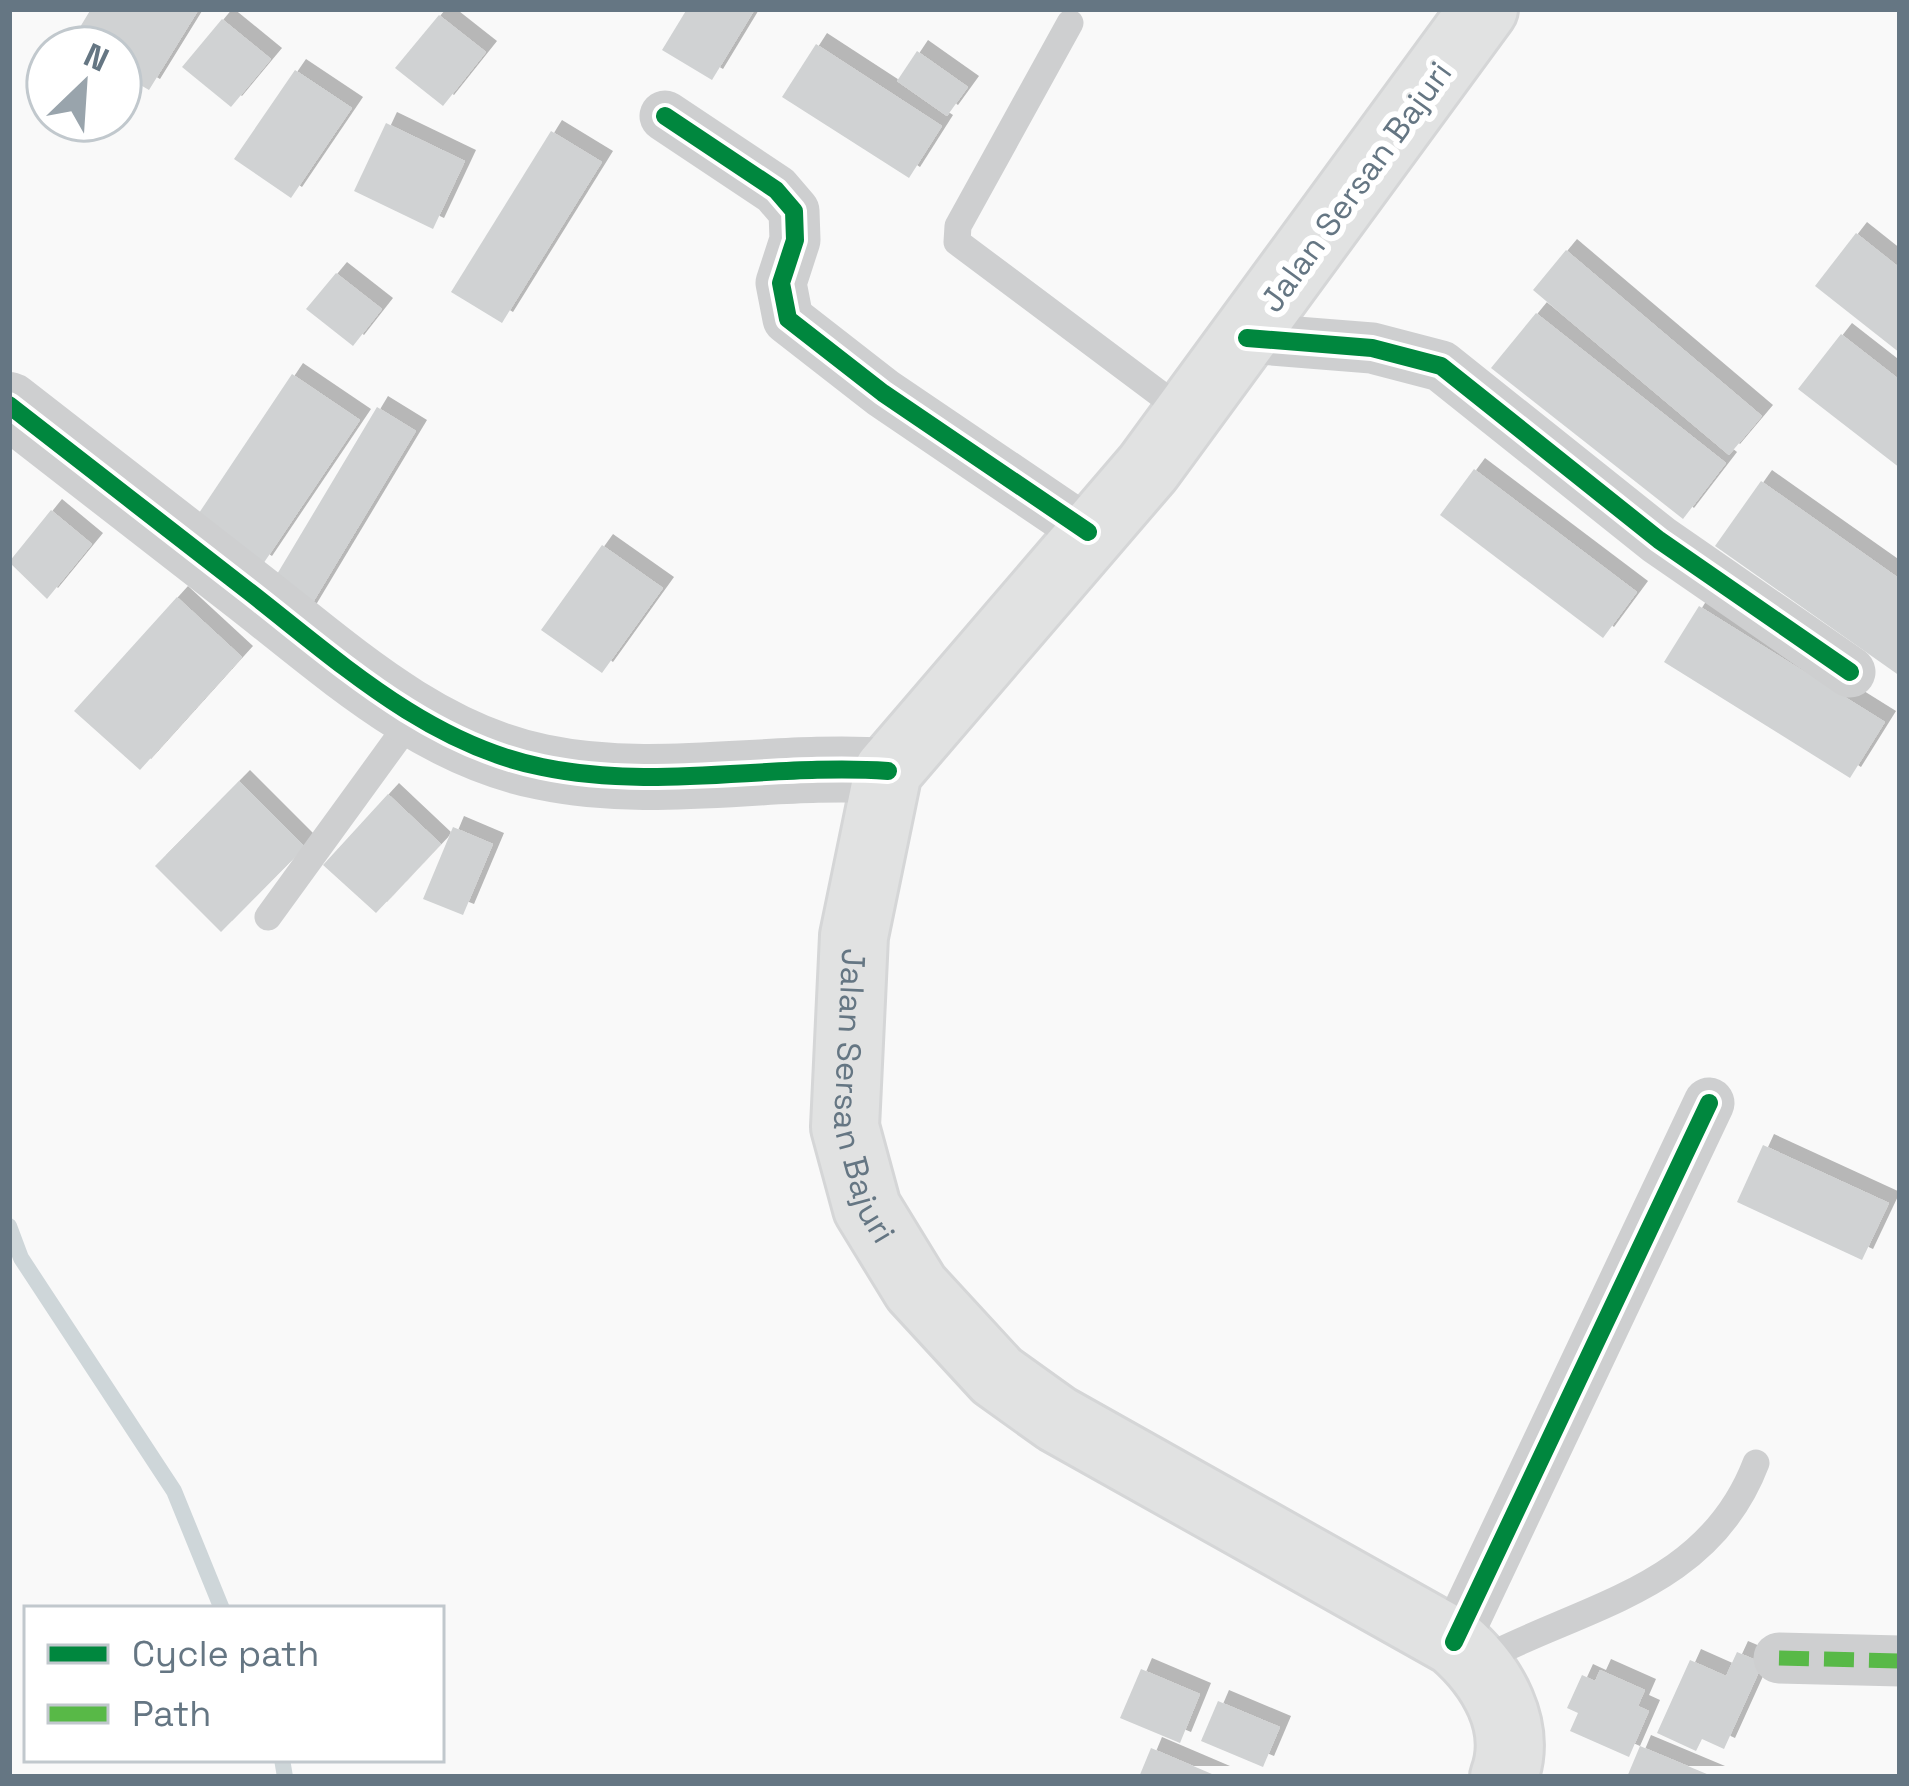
<svg xmlns="http://www.w3.org/2000/svg" width="1909" height="1786" font-family="'Space Grotesk',sans-serif">
<style>
.lines{fill:none;stroke-linecap:round;stroke-linejoin:round}
.stream{stroke:#ced6d9;stroke-width:16}
.building{fill:#d0d2d3;filter:url(#shadow)}
.secondary-casing{stroke:#d5d6d7;stroke-width:72}
.service{stroke:#cecfd0;stroke-width:27}
.minor{stroke:#cecfd0;stroke-width:51}
.tertiary{stroke:#cecfd0;stroke-width:66}
.secondary{stroke:#e1e2e2;stroke-width:66}
.quiet{stroke:#58b947;stroke-width:15;stroke-dasharray:30 15;stroke-linecap:butt}
.cycleway-casing{stroke:#fff;stroke-width:26}
.cycleway{stroke:#00873e;stroke-width:18}
.labels{text-anchor:middle;dominant-baseline:central;stroke-width:12;stroke-linejoin:round;paint-order:stroke}
.street-label{font-size:33px;fill:#657683;stroke:#fff}
</style>
<defs>
<filter id="shadow"><feDropShadow dx="11" dy="-11" stdDeviation="0" flood-color="#0004"/></filter>
</defs>
<rect width="100%" height="100%" fill="#f9f9f9"/>
<g class="lines">
<g class="stream">
<path d="M9,1226L21,1258L174,1491L222,1609"/>
<path d="M282,1759L285,1777"/>
</g>
</g>
<g class="building">
<path d="M91,9H199L149,90L120,73V48H80L71,42Z"/>
<path d="M687,9H755L712,80L662,50Z"/>
<path d="M439,15L486,52L443,106L395,68Z"/>
<path d="M222,19L271,59L231,107L182,67Z"/>
<path d="M816,44L942,126L909,178L782,97Z"/>
<path d="M917,51L968,87L947,116L897,81Z"/>
<path d="M295,70L352,108L291,198L234,159Z"/>
<path d="M386,123L465,161L433,229L354,191Z"/>
<path d="M551,131L602,162L502,323L451,292Z"/>
<path d="M1856,233L1900,268V353L1815,286Z"/>
<path d="M1566,250L1762,416L1729,455L1533,290Z"/>
<path d="M336,273L382,309L353,346L306,309Z"/>
<path d="M1536,313L1726,463L1683,519L1491,368Z"/>
<path d="M1841,334L1900,380V468L1798,389Z"/>
<path d="M292,374L360,420L261,567L193,522Z"/>
<path d="M377,407L416,431L303,619L264,596Z"/>
<path d="M1474,469L1637,592L1603,638L1440,515Z"/>
<path d="M1761,481L1900,579V676L1715,546Z"/>
<path d="M51,510L92,544L47,599L9,562Z"/>
<path d="M602,545L663,588L602,673L541,630Z"/>
<path d="M177,597L242,657L140,770L74,711Z"/>
<path d="M1699,606L1885,722L1850,778L1664,662Z"/>
<path d="M239,781L305,847L221,932L155,866Z"/>
<path d="M388,794L441,844L376,913L323,865Z"/>
<path d="M453,827L493,844L463,915L423,899Z"/>
<path d="M1763,1145L1889,1203L1862,1260L1737,1202Z"/>
<path d="M1737,1652L1763,1663L1724,1749L1702,1739L1696,1751L1657,1733L1690,1660L1726,1676Z"/>
<path d="M1141,1669L1200,1694L1180,1743L1120,1718Z"/>
<path d="M1600,1670L1645,1690L1638,1706L1649,1711L1629,1757L1570,1731L1578,1713L1567,1708L1582,1675L1595,1681Z"/>
<path d="M1218,1701L1280,1727L1263,1767L1201,1741Z"/>
<path d="M1640,1746L1714,1777H1627Z"/>
<path d="M1151,1748L1219,1777H1139Z"/>
</g>
<g class="lines">
<g class="secondary-casing">
<g id="secondary">
<path id="s1" d="M1484,9L1148,468L888,771L854,936L845,1127L867,1208L916,1288L997,1376L1057,1419L1454,1642C1492,1675 1523,1726 1504,1777"/>
</g>
</g>
<g class="service">
<path d="M1070,23L958,226L957,242L1188,415"/>
<path d="M268,917L414,716"/>
<path d="M1477,1662C1585,1605 1708,1589 1756,1463"/>
</g>
<g class="minor">
<path d="M665,116L776,190L794,211L795,240L781,283L788,319L883,393L1088,532"/>
<path d="M1247,338L1372,348L1441,366L1659,540L1850,672"/>
<path d="M1454,1642L1709,1103"/>
<path d="M1779,1658L1900,1661"/>
</g>
<path class="tertiary" d="M9,405C88,467 168,528 247,590C337,660 427,744 542,767C656,791 773,763 888,771"/>
<use href="#secondary" class="secondary"/>
<path class="quiet" d="M1779,1658L1900,1661"/>
<g class="cycleway-casing">
<g id="cycleway">
<path d="M665,116L776,190L794,211L795,240L781,283L788,319L883,393L1088,532"/>
<path d="M1247,338L1372,348L1441,366L1659,540L1850,672"/>
<path d="M9,405C88,467 168,528 247,590C337,660 427,744 542,767C656,791 773,763 888,771"/>
<path d="M1454,1642L1709,1103"/>
</g>
</g>
<use href="#cycleway" class="cycleway"/>
</g>
<g class="labels">
<g class="street-label">
<text transform="translate(1356 187) rotate(-54)">Jalan Sersan Bajuri</text>
<text stroke="none"><textPath href="#s1" startOffset="1299">Jalan Sersan Bajuri</textPath></text>
</g>
</g>
<rect width="1909" height="1786" fill="none" stroke="#657683" stroke-width="24"/>
<rect x="24" y="1606" width="420" height="156" fill="#ffffff" stroke="#c1c8cd" stroke-width="3"/>
<rect x="48" y="1645" width="60" height="18" fill="#00873e" stroke="#c1c8cd" stroke-width="3"/>
<text x="132" y="1666" font-size="36" fill="#657683">Cycle path</text>
<rect x="48" y="1705" width="60" height="18" fill="#58b947" stroke="#c1c8cd" stroke-width="3"/>
<text x="132" y="1726" font-size="36" fill="#657683">Path</text>
<g transform="translate(84 84) rotate(25)"><circle r="57" fill="#ffffff" stroke="#c1c8cd" stroke-width="3"/>
<path d="M0-9L21 45L0 30L-21 45Z" fill="#99a4ac"/>
<text y="-18" font-size="33" font-weight="bold" text-anchor="middle" fill="#657683">N</text>
</g>
</svg>
